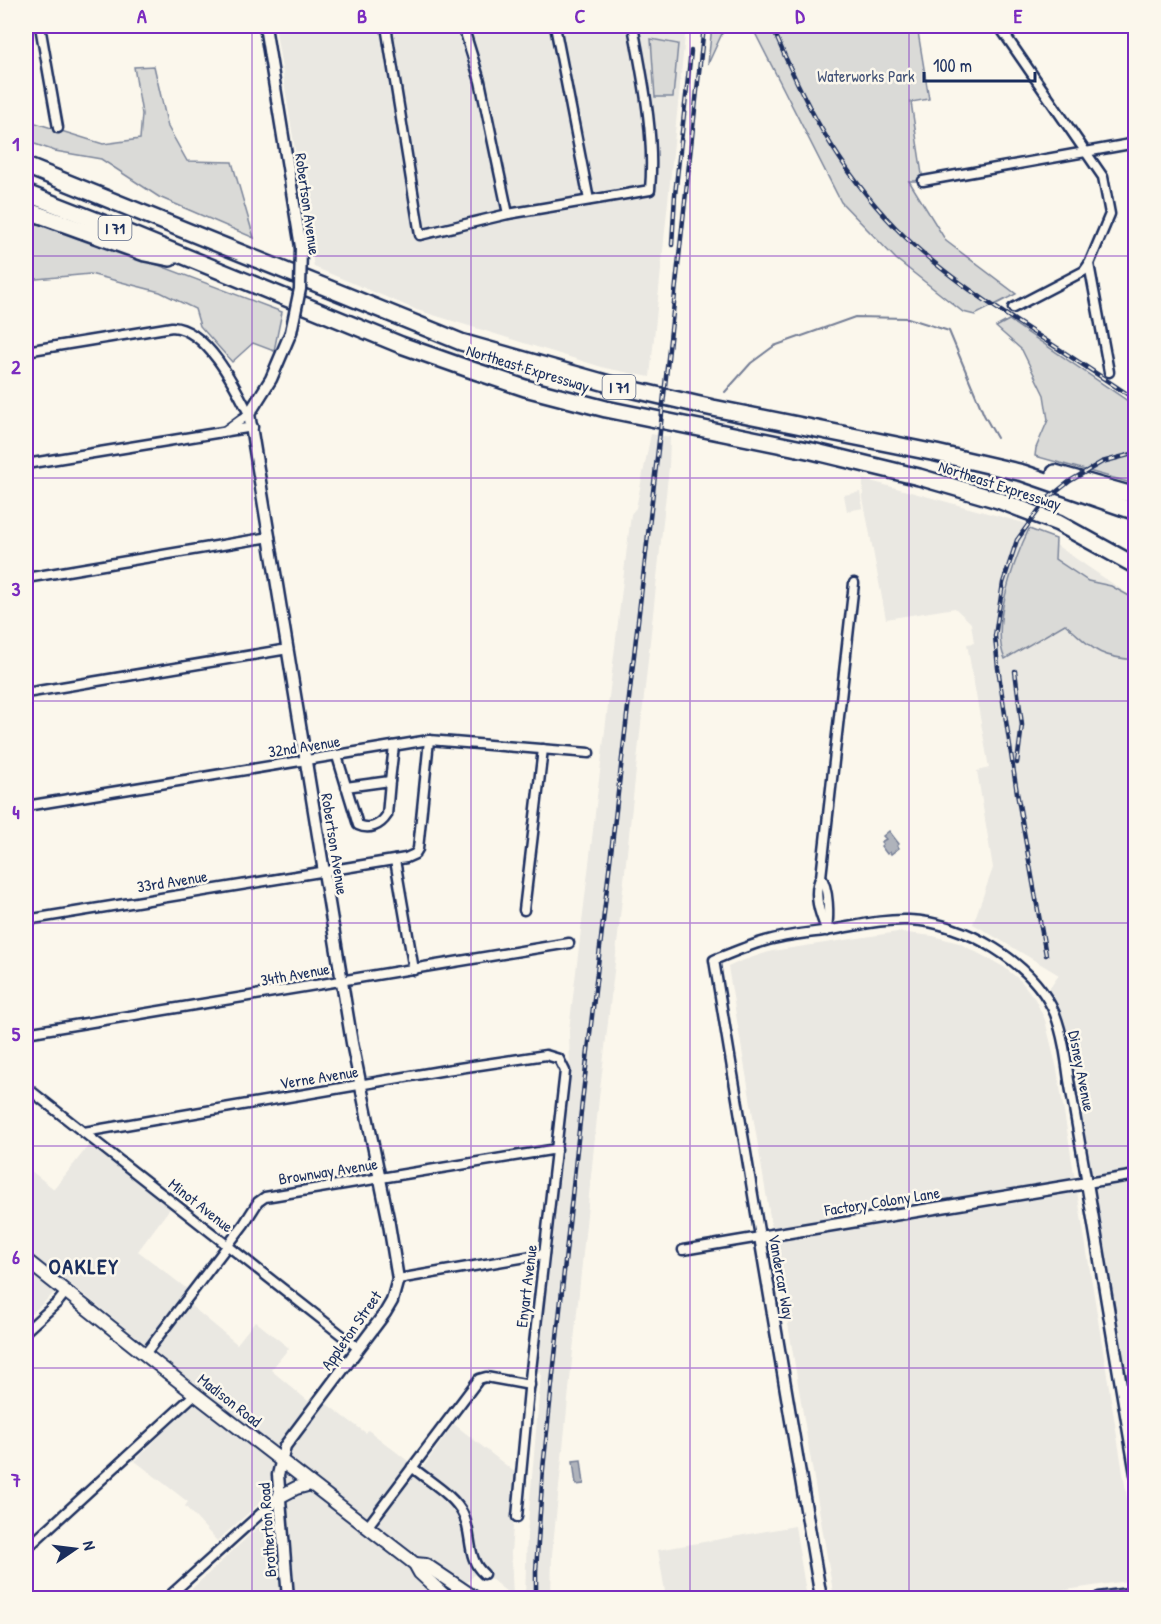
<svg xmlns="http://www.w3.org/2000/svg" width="1161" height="1624" font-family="'Patrick Hand',sans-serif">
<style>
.built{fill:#eae8e2}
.green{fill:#dadad7;stroke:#7a849a;stroke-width:1.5}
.water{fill:#afb3bb;stroke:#747e96;stroke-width:1.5}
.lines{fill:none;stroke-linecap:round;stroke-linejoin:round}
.stream{stroke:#747e96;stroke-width:2}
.minor-casing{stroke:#1b2f5e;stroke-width:13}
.tertiary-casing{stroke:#1b2f5e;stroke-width:15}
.secondary-casing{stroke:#1b2f5e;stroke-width:16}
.motorway-casing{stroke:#1b2f5e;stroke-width:20}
.minor{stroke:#fbf7ec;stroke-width:8}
.tertiary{stroke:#fbf7ec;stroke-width:10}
.secondary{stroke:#fbf7ec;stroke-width:12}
.motorway{stroke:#fbf7ec;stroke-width:15}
.rail-casing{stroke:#1b2f5e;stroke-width:4.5}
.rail{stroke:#fbf7ec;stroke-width:2;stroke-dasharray:7;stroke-linecap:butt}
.tertiary-bridge-casing{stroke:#1b2f5e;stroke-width:15;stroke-linecap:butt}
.tertiary-bridge{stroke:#fbf7ec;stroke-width:10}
.grid{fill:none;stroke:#7b2cbf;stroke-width:1.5;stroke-opacity:0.55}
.labels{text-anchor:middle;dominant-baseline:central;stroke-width:5;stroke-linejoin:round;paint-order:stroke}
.shield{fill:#fbf7ec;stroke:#5e6b89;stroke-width:1.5}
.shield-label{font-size:15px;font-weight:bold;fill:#1b2f5e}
.park-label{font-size:16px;fill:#415176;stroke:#fbf7ec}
.street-label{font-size:16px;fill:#1b2f5e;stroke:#fbf7ec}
.district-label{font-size:22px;font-weight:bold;letter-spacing:1.5px;fill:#1b2f5e;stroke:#fbf7ec}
.neatline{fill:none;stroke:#7b2cbf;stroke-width:2}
.grid-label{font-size:20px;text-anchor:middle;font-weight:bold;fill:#7b2cbf}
</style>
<rect width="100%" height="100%" fill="#fbf7ec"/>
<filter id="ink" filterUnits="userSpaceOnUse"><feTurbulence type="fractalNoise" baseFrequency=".0167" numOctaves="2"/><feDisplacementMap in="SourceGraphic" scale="12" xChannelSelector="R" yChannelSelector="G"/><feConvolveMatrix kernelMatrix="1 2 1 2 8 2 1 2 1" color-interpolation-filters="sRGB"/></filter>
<g filter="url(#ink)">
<g class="built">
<path d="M275,26H686L650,377L605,368L417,310L314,267Z"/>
<path d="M651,434L670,437L669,467L615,963L599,1098L552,1555L551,1598H525L527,1534L541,1374L536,1369L570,1075L569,1030L631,514L636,508Z"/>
<path d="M863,479L1024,523L1135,599V1474L1062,1037L1045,995L1059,975L973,924L993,868L977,771L989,768L967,644L974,643L971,623L955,608L886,619L863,498Z"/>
<path d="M860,492L863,508L847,511L844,495Z"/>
<path d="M898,932L933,936L959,943L1004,967L1021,981L1035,999L1045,1020L1057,1069L1135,1546V1579L1134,1580L1012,1598H834L728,967L741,961L772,951Z"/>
<path d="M93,1140L174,1203L138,1251L191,1292L184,1300L237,1344L255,1321L289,1348L271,1370L314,1406L320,1399L366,1433L368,1430L413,1465L460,1513L477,1571L469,1581L437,1590L430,1598H182L271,1515L269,1495L217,1541L185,1506L188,1502L135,1461L204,1391L67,1281L26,1319V1167L54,1189Z"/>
<path d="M454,1424L517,1474L511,1553L513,1597L486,1575L478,1564L470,1521L461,1504L421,1470Z"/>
<path d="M795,1526L807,1598H666L658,1550Z"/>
</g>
<g class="green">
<path d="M712,26H728L725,27L708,64Z"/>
<path d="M750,26H917L929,99L911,102L923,181H909L946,241L1016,294L975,315L963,312L896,259L841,202L752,27Z"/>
<path d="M651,39L678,44L673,97H655Z"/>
<path d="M154,66L168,127L187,161L232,162L254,238L159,197L101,159L55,151L26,141V120L103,144L140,139L142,114L134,67Z"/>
<path d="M26,218L63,229L282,312L274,351L253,343L232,362L200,326L195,309L160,292L90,274L26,280Z"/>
<path d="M1009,320L1135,406V484L1035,456L1036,448L1048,420L1044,395L1022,350L996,327Z"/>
<path d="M1029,529L1056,539L1055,559L1088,581L1111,586L1135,599V660C1095,656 1095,650 1065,624L1005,659C990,627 1014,560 1029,529Z"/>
</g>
<g class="water">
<path d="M889,831L899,844L897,846L899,848L891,854L890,852L887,854L881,846L883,844L881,842L886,839L883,836Z"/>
<path d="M581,1460L584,1484L576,1485L573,1461Z"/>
</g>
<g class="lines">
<path class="stream" d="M725,392L751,363L774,346L855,317L908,318L949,331L984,415L997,438"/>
<g class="minor-casing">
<g id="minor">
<path d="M40,26L58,128"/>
<path d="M386,26L420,235L508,214L650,190C655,135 643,80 633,26"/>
<path d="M463,26L480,81L508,214"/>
<path d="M555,26L589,200"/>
<path d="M999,26L1103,177L1110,214L1089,264L1084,271L1013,308"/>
<path d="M923,181L1136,143"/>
<path d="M1089,264L1109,372"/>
<path d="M26,351L172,327C207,329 235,386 249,414L227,430"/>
<path d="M26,464L253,427"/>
<path d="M26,578L270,537"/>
<path d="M26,693L288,649"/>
<path d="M337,756L358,825C369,830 380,826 387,815L390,781L346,787"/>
<path d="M390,781L394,746"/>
<path d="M26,806L429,740L589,753"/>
<path d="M395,860L414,970"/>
<path d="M821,877C829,889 829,916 827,929"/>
<path d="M524,910L543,749"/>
<path d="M26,920L406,858L415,854L418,849L429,740"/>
<path d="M827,931C820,915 812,893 821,877L854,583"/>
<path d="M26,1033L569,943"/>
<path d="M26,1087L358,1348"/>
<path d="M84,1132L446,1070L546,1055L559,1059L565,1071L530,1379L517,1517"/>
<path d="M683,1250L760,1237L714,960C731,953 747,946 765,941C788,934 813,933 837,929C860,925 884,919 909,920C964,922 1033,962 1055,1014C1063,1035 1066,1058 1069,1080C1075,1114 1081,1149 1087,1183L1136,1175"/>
<path d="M398,1279L544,1254"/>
<path d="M26,1331L58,1302L66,1292"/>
<path d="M145,1354L244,1224L258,1202L265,1197L557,1149"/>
<path d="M412,1467C428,1481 454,1495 463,1514C473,1534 466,1559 484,1574"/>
<path d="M368,1526L479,1379L486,1377L530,1385"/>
<path d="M26,1549L195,1394"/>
<path d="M167,1598L279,1497"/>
</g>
</g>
<g class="tertiary-casing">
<g id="tertiary">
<path d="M265,26L301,247"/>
<path d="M288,1598L278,1475L285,1446L385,1313L392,1301L398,1279L388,1218L352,1043L249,414L271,379L291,332"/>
<path d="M821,1598L760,1237L1087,1183L1136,1474"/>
<path d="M1099,1598L1136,1593"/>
</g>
</g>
<g class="secondary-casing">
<g id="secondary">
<path d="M26,1260L195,1394L415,1564L420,1573L447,1598"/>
<path d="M279,1497L296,1488L311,1484"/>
<path d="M415,1564L426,1565L475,1598"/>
</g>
</g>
<g class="motorway-casing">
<g id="motorway">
<path d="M26,166L461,342L613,385L713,408L936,453L1023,473L1136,512"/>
<path d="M26,193L118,229L401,345L469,369L525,388L606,409L812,451L919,477L998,500L1058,523L1136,566"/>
<path d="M26,210L145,253L170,258"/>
<path d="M1055,473L1136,496"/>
</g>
</g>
<use href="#minor" class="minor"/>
<use href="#tertiary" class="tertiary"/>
<use href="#secondary" class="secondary"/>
<use href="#motorway" class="motorway"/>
<g class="rail-casing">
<g id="rail">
<path d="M772,26C803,101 837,167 895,227C933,266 979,297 1025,327C1062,351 1099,375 1136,400"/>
<path d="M672,245L675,195L691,51"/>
<path d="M1015,671L1022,725L1017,763"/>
<path d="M1046,955L1017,793L998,668L995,636L1003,583L1017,540L1046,500L1070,481L1102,462L1136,453"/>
<path d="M536,1598V1571L543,1469L582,1102L660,432L704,26"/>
</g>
</g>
<use href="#rail" class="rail"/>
<g class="tertiary-bridge-casing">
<path id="tertiary-bridge" d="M291,332L300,289L301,247"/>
</g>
<use href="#tertiary-bridge" class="tertiary-bridge"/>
</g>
</g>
<path class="grid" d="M252,26V1598M471,26V1598M690,26V1598M909,26V1598M26,256H1136M26,478H1136M26,701H1136M26,923H1136M26,1146H1136M26,1368H1136"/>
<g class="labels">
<g class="shield">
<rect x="98.5" y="216" width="33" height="24" rx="4.5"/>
<rect x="602.5" y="375" width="33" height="24" rx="4.5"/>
</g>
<g class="shield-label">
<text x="115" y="228">I 71</text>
<text x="619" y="387">I 71</text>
</g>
<g class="park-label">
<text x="866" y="76">Waterworks Park</text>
</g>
<g class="street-label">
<text transform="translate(308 204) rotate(82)">Robertson Avenue</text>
<text transform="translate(528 368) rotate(17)">Northeast Expressway</text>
<text transform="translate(1000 485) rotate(18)">Northeast Expressway</text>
<text transform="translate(304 746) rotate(-9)">32nd Avenue</text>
<text transform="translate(335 844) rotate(81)">Robertson Avenue</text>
<text transform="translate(172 881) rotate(-9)">33rd Avenue</text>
<text transform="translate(295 974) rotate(-10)">34th Avenue</text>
<text transform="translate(1082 1071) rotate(79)">Disney Avenue</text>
<text transform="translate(319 1077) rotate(-9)">Verne Avenue</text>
<text transform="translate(328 1171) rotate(-9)">Brownway Avenue</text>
<text transform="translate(882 1201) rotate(-9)">Factory Colony Lane</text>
<text transform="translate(201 1205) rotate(38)">Minot Avenue</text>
<text transform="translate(782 1277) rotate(80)">Vandercar Way</text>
<text transform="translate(526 1286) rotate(-83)">Enyart Avenue</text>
<text transform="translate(351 1330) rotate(-55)">Appleton Street</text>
<text transform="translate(230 1400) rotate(38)">Madison Road</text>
<text transform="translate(267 1530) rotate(-94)">Brotherton Road</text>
</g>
<g class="district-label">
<text x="84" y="1266">OAKLEY</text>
</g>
</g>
<rect width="1161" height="1624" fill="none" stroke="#fbf7ec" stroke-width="66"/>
<g transform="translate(75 1549) rotate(76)" stroke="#fbf7ec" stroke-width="4.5" paint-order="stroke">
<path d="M0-4.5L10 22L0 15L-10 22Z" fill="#1b2f5e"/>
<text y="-9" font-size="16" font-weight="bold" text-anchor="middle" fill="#1b2f5e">N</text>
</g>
<path d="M924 72v9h111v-9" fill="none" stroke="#1b2f5e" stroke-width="3"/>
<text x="933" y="72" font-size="18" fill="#1b2f5e" stroke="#fbf7ec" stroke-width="4.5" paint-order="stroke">100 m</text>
<rect x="33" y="33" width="1095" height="1558" class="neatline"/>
<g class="grid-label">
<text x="142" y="23">A</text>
<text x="362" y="23">B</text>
<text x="580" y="23">C</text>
<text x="800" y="23">D</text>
<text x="1018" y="23">E</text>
<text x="16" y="151">1</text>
<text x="16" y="374">2</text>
<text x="16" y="596">3</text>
<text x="16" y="819">4</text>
<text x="16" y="1041">5</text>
<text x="16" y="1264">6</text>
<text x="16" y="1487">7</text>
</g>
</svg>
